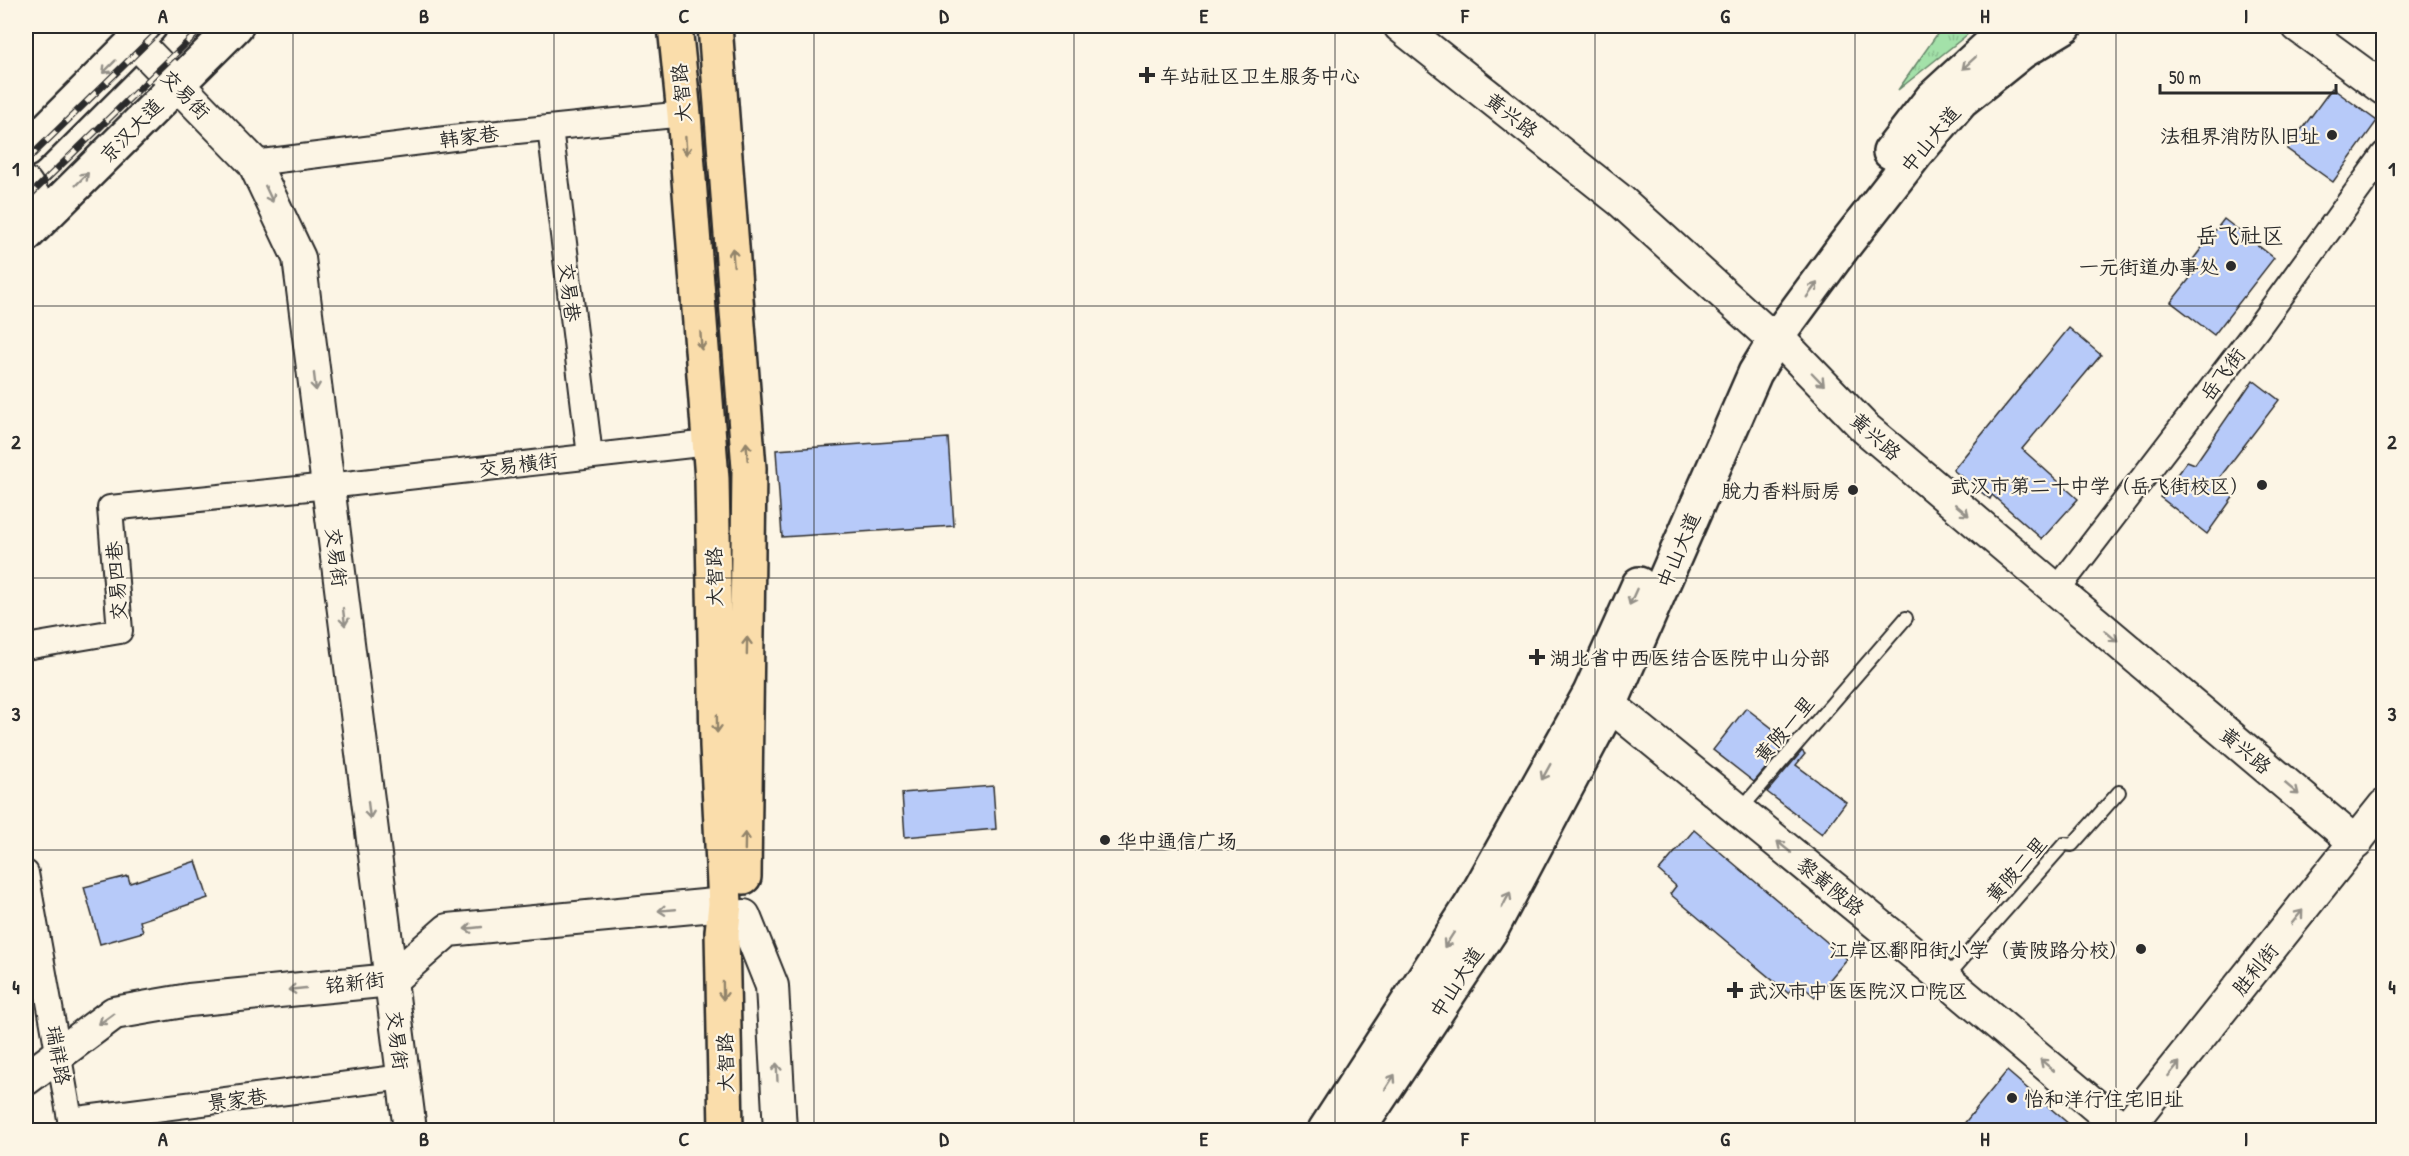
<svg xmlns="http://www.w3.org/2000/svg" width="2409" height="1156" font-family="'Patrick Hand','LXGW WenKai TC',sans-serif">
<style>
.park{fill:url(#park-tufts);stroke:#67866a;stroke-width:1.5}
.building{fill:#b7caf9;stroke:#2b2b2b;stroke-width:1.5}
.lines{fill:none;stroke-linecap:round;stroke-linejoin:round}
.service-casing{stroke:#2b2b2b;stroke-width:16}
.minor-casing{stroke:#2b2b2b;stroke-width:28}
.tertiary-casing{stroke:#2b2b2b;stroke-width:36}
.secondary-casing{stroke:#2b2b2b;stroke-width:38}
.primary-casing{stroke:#2b2b2b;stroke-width:38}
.service{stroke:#fcf5e5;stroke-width:12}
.minor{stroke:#fcf5e5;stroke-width:24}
.tertiary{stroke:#fcf5e5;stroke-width:32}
.secondary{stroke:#fcf5e5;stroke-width:33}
.primary{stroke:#faddab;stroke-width:33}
.rail-casing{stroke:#2b2b2b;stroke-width:7}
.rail{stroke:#fcf5e5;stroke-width:4.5;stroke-dasharray:14;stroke-linecap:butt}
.oneway{stroke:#949088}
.oneway2{stroke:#92846b}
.grid{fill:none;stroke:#2b2b2b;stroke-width:1.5;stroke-opacity:0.55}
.poi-dot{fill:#2b2b2b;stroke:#fcf5e5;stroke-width:2}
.labels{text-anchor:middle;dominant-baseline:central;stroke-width:4.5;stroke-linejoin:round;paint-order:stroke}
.poi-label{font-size:20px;fill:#2b2b2b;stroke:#fcf5e5;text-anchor:start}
.street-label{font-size:20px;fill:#2b2b2b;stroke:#fcf5e5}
.quarter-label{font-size:22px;fill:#2b2b2b;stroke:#fcf5e5}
.neatline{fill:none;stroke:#2b2b2b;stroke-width:2}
.grid-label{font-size:20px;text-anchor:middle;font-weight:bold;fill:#2b2b2b}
</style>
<defs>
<pattern id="park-tufts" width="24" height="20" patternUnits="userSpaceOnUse" patternTransform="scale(1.5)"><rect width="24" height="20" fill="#a3e1a9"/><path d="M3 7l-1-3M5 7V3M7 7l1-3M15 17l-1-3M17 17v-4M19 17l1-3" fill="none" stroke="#8cc192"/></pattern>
</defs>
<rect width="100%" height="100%" fill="#fcf5e5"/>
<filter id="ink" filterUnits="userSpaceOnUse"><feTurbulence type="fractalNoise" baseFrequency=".0167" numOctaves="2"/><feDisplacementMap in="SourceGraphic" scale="12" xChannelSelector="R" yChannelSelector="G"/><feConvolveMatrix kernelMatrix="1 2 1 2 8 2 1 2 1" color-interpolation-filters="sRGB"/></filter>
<g filter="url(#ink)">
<path class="park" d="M1944,26H1978L1898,90L1940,30Z"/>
<g class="building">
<path d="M2332,88L2377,121L2333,182L2287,149Z"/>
<path d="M2224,219L2274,258L2214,335L2171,302L2198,268L2191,262Z"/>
<path d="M2069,328L2101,355L2022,449L2078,499L2042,539L1992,495L1990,499L1953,470Z"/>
<path d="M2253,380L2279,400L2217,481L2234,496L2207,534L2160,497L2187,461L2195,464Z"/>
<path d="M948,438L954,526L782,537L776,450Z"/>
<path d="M1746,708L1789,741L1754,782L1713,750Z"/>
<path d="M1802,751L1805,754L1796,765L1846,802L1822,834L1767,792Z"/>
<path d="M993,786L996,829L905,837L902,793Z"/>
<path d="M1694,830L1847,959L1815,997L1798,982L1788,993L1670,894L1676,886L1659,871Z"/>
<path d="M196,861L208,898L140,921L143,932L100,944L84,887L128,876L130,883Z"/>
<path d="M2007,1071L2077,1131H1958Z"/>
</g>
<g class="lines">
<g class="service-casing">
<g id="service">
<path d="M1740,810L1906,618"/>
<path d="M1945,979L2064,844L2072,845L2119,792"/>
</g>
</g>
<g class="minor-casing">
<g id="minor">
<path d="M550,128L590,456"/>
<path d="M254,163L469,136L684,114"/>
<path d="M2057,590L2257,329L2384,154"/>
<path d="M26,647L120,631L110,508L328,486L709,443"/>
<path d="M26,873L72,1130"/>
<path d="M70,1120L403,1077"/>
</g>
</g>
<g class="tertiary-casing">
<g id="tertiary">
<path d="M1400,26L1621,201L1761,328L1777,337L1865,428L2356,843"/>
<path d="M2298,26L2384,89"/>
<path d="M135,41L254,163L299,258L410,1130"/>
<path d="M26,184L45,215"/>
<path d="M1590,693L1610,705L1945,979L2124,1130"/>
<path d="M744,916L772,986L780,1130"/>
<path d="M26,1079L114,1013L189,1000L391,980L448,930L725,904"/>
<path d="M2125,1130L2384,806"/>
</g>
</g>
<g class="secondary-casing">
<g id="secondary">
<path d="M26,150L150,26"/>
<path d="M1890,152L1932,98L2006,30L2014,26"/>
<path d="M26,235L236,26"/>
<path d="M1325,1130L1473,902L1590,693L1639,584"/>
<path d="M1358,1130L1491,930L1610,705L1755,373L1777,337L1844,246L1915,155L1961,101L2022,52L2065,26"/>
</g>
</g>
<g class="primary-casing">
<g id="primary">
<path d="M675,26L684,114L712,479L717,746L725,904L722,932L726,1130"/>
<path d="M715,26L749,468L744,877"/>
</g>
</g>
<use href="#service" class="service"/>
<use href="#minor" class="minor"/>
<use href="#tertiary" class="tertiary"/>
<use href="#secondary" class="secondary"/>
<use href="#primary" class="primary"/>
<g class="rail-casing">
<g id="rail">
<path d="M26,161L164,26"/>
<path d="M26,199L204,26"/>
</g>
</g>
<use href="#rail" class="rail"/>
</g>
<defs><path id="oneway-shaft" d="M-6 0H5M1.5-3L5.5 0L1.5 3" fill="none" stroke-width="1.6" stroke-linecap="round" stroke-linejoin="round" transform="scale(1.5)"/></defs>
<g class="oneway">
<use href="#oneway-shaft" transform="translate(1969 63) rotate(138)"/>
<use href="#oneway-shaft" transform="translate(109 67) rotate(135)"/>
<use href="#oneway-shaft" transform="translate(82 179) rotate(-45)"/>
<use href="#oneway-shaft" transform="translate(269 194) rotate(65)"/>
<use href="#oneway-shaft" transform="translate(1812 290) rotate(-54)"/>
<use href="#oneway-shaft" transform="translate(1818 379) rotate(46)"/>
<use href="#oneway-shaft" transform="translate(315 382) rotate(83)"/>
<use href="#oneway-shaft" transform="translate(1962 510) rotate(40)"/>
<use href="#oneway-shaft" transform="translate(1633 597) rotate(114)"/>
<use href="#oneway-shaft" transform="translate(344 617) rotate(83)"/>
<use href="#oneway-shaft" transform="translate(2111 636) rotate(40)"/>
<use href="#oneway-shaft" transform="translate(1546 772) rotate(119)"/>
<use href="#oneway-shaft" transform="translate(2292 789) rotate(40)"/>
<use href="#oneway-shaft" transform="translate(369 810) rotate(83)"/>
<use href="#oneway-shaft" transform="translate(1784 847) rotate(-141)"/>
<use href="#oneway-shaft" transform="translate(1506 900) rotate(-62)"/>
<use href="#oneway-shaft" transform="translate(667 910) rotate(175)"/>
<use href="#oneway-shaft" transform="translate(2297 917) rotate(-51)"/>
<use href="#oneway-shaft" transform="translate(473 928) rotate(174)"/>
<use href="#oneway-shaft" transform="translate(1449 940) rotate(123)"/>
<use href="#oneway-shaft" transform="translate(297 989) rotate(174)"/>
<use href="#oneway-shaft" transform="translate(106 1019) rotate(144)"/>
<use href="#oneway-shaft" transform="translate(2047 1065) rotate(-140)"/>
<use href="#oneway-shaft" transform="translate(2174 1069) rotate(-51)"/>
<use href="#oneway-shaft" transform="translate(777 1072) rotate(-93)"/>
<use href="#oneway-shaft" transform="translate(1390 1082) rotate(-57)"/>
</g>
<g class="oneway2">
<use href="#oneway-shaft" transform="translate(686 146) rotate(86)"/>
<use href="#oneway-shaft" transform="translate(733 257) rotate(-94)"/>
<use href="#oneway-shaft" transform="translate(701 341) rotate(86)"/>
<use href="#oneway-shaft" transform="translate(747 451) rotate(-94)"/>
<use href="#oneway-shaft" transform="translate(747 646) rotate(-89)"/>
<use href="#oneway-shaft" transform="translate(717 724) rotate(89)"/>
<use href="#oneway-shaft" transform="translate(745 841) rotate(-89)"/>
<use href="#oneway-shaft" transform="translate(723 991) rotate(89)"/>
</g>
</g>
<path class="grid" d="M293,26V1130M554,26V1130M814,26V1130M1074,26V1130M1335,26V1130M1595,26V1130M1855,26V1130M2116,26V1130M26,306H2384M26,578H2384M26,850H2384"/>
<g class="poi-dot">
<path d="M1144 66h6v6h6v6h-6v6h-6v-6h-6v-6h6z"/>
<circle cx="2332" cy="135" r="6"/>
<circle cx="2231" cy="266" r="6"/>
<circle cx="2262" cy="485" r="6"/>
<circle cx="1853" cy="490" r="6"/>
<path d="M1534 648h6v6h6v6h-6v6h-6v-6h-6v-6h6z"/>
<circle cx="1105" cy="840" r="6"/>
<circle cx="2141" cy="949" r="6"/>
<path d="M1732 981h6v6h6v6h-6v6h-6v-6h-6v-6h6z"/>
<circle cx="2012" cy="1098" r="6"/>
</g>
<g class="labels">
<g class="poi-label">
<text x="1160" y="75">车站社区卫生服务中心</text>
<text x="2320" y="135" text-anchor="end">法租界消防队旧址</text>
<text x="2219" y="266" text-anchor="end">一元街道办事处</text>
<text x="2250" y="485" text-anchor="end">武汉市第二十中学（岳飞街校区）</text>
<text x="1841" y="490" text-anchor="end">脱力香料厨房</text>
<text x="1550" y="657">湖北省中西医结合医院中山分部</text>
<text x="1117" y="840">华中通信广场</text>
<text x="2129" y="949" text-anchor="end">江岸区鄱阳街小学（黄陂路分校）</text>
<text x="1748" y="990">武汉市中医医院汉口院区</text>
<text x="2024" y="1098">怡和洋行住宅旧址</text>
</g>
<g class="street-label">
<text transform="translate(681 93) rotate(-95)">大智路</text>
<text transform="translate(186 94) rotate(46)">交易街</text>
<text transform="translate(1512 115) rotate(38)">黄兴路</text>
<text transform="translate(131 130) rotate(-46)">京汉大道</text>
<text transform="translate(469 136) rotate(-7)">韩家巷</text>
<text transform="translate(1930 139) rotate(-50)">中山大道</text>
<text transform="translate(570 292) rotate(83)">交易巷</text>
<text transform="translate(2222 374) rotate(-53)">岳飞街</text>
<text transform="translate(1876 436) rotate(42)">黄兴路</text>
<text transform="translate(518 464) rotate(-7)">交易横街</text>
<text transform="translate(1678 550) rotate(-67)">中山大道</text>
<text transform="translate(337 557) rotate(83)">交易街</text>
<text transform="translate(714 577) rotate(-91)">大智路</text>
<text transform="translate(116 581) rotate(-94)">交易四巷</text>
<text transform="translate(1784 729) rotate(-49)">黄陂一里</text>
<text transform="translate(2246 750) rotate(40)">黄兴路</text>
<text transform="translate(2016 869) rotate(-48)">黄陂二里</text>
<text transform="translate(1831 886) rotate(39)">黎黄陂路</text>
<text transform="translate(2255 969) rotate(-51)">胜利街</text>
<text transform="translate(355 982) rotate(-7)">铭新街</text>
<text transform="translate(1456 982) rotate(-57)">中山大道</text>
<text transform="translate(398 1040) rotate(83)">交易街</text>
<text transform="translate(59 1055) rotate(80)">瑞祥路</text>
<text transform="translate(725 1063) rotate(-91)">大智路</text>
<text transform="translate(237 1099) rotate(-7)">景家巷</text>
</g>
<g class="quarter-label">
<text x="2240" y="235">岳飞社区</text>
</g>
</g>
<rect width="2409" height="1156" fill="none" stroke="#fcf5e5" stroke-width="66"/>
<path d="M2160 84v9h176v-9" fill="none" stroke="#2b2b2b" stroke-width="3"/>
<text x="2169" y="84" font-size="18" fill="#2b2b2b" stroke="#fcf5e5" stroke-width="4.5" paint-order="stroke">50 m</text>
<rect x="33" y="33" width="2343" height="1090" class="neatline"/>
<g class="grid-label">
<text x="163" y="23">A</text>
<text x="424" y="23">B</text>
<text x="684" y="23">C</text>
<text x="944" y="23">D</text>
<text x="1204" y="23">E</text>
<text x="1465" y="23">F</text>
<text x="1725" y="23">G</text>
<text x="1985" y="23">H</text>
<text x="2246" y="23">I</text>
<text x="16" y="176">1</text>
<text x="2392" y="176">1</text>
<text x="16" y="449">2</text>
<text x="2392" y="449">2</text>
<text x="16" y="721">3</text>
<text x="2392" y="721">3</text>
<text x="16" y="994">4</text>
<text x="2392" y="994">4</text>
<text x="163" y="1146">A</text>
<text x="424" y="1146">B</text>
<text x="684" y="1146">C</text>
<text x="944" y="1146">D</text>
<text x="1204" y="1146">E</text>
<text x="1465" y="1146">F</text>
<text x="1725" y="1146">G</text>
<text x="1985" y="1146">H</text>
<text x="2246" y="1146">I</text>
</g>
</svg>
